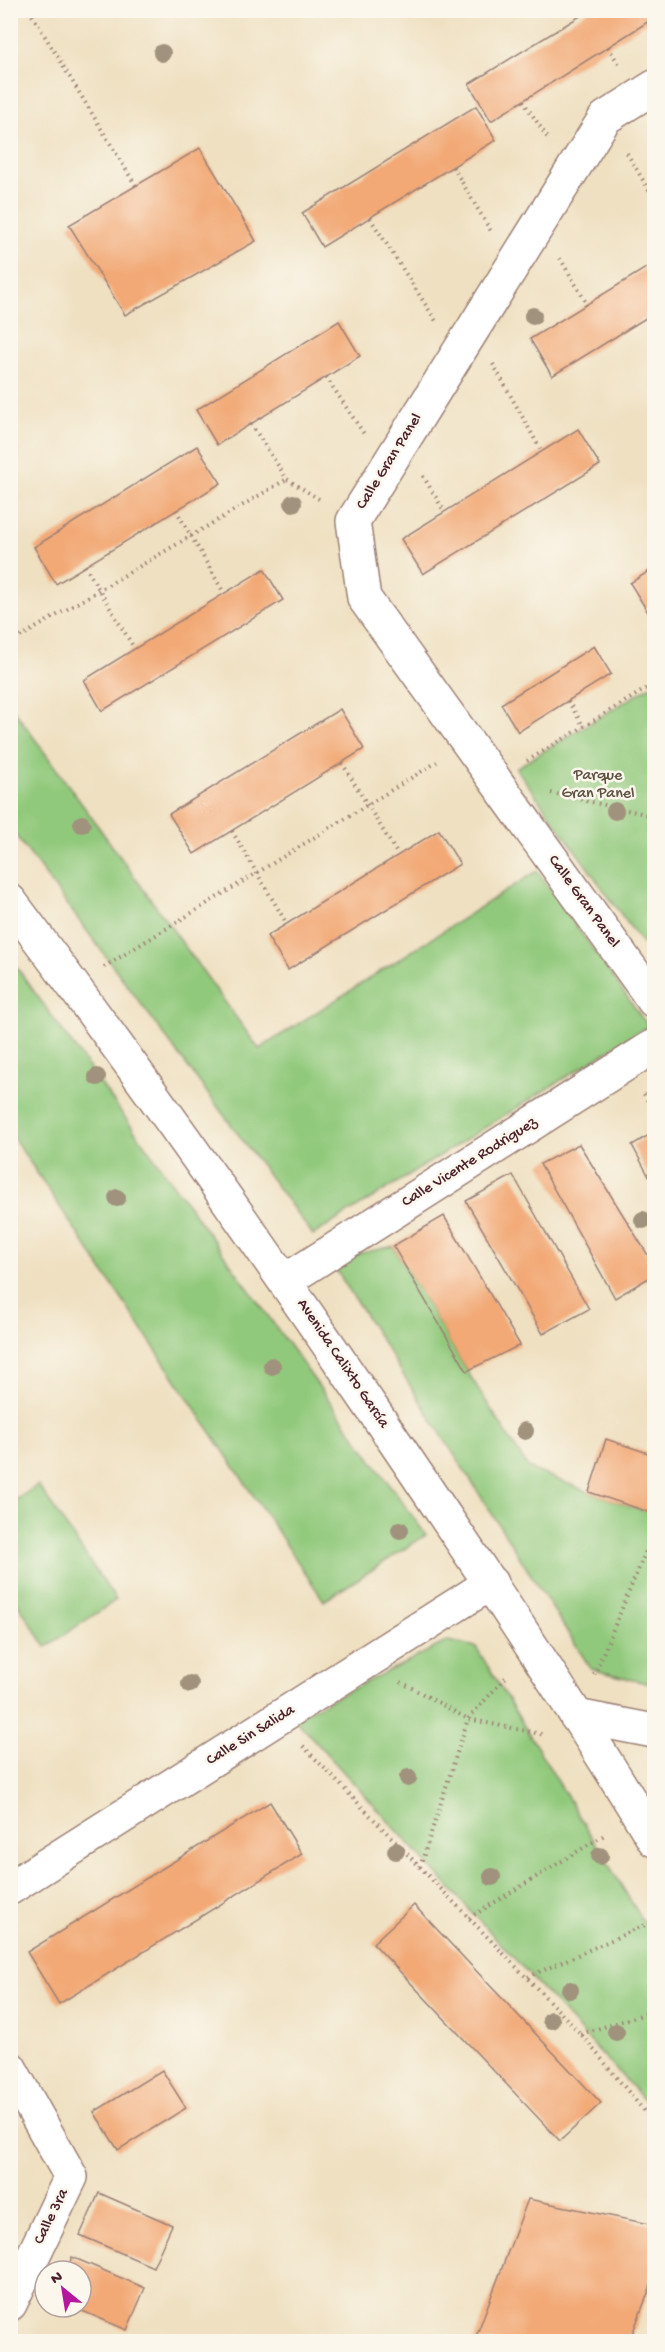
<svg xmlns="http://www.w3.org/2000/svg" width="665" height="2352" font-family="'Gochi Hand',sans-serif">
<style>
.green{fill:#91c97c;stroke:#6e7454;stroke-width:1.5}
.building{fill:#f2a976}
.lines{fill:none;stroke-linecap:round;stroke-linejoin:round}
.minor-casing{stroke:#9c8076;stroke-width:36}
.major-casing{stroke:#9c8076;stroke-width:36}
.path{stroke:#9c8076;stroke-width:4;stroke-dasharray:1.5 4.5;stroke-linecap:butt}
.minor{stroke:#fff;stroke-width:33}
.major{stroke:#fff;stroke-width:33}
.tree{fill:#a0927c}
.labels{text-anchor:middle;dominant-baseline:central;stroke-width:5;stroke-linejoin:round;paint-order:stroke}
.street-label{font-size:16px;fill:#4a1f2b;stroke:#fbf7ec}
.park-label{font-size:16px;fill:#5f5243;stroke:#fbf7ec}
</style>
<rect width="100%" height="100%" fill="#fbf7ec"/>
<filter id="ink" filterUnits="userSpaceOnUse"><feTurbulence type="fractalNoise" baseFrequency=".0167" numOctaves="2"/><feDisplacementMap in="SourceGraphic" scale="12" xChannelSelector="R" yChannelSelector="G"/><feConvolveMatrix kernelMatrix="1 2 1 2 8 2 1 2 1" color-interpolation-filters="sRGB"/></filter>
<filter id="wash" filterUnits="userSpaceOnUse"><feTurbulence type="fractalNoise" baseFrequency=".008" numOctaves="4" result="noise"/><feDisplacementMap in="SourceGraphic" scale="24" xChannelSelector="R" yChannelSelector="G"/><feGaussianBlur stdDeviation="1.35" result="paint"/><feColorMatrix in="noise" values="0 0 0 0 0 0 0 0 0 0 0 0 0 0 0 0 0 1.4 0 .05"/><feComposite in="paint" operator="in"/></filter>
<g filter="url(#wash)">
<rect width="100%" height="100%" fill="#efe0c1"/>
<g class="green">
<path d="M654,684V960L516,768Z"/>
<path d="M11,706L259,1049L537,871L648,1026L313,1235L11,829Z"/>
<path d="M10,958L426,1535L324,1601L11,1134Z"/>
<path d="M393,1246L467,1371L528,1468L589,1492L654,1514V1685L591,1669L330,1260Z"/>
<path d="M38,1485L116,1600L46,1647L11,1593V1503Z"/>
<path d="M448,1641L476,1647L654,1939V2111L294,1718Z"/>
</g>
<g id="blocks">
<g class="building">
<path d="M590,10H654V18L491,121L469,84Z"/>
<path d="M476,106L496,140L322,247L302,213Z"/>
<path d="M200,148L256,241L125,315L69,225Z"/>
<path d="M654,263V313L552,376L530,339Z"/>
<path d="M339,321L360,356L217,445L196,410Z"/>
<path d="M578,429L600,465L423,574L401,539Z"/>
<path d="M197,446L221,483L56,584L34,547Z"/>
<path d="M654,568V622L630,583Z"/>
<path d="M264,569L283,600L102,711L84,680Z"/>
<path d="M594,646L611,674L518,732L501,704Z"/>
<path d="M340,709L364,749L194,854L169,814Z"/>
<path d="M439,830L460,864L288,970L267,936Z"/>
<path d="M654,1132V1186L632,1145Z"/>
<path d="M579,1144L654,1265V1275L615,1298L540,1164Z"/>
<path d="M513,1175L589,1309L543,1334L466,1201Z"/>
<path d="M444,1216L520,1345L467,1371L393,1246Z"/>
<path d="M606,1439L654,1455V1514L589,1492Z"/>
<path d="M270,1802L302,1854L59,2004L27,1952Z"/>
<path d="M414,1905L601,2103L560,2141L373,1943Z"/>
<path d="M162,2070L186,2108L118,2150L94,2112Z"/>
<path d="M99,2193L172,2225L153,2267L80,2235Z"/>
<path d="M528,2199L654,2225V2267L650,2288L629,2342H474Z"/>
<path d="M72,2257L145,2288L127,2330L73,2307H81V2271H66Z"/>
</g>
</g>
</g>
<g filter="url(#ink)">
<use href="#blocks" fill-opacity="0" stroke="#9c8076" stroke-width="1.5"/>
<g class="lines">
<g class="minor-casing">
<g id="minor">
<path d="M654,87L605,118L353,521L364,598L654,1001"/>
<path d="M285,1281L654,1046"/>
<path d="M10,1888L491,1583"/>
<path d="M10,2068L71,2177L10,2304"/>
</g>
</g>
<g class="major-casing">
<g id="major">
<path d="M10,901C139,1072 262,1247 382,1423C475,1560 568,1698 654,1840"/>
<path d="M576,1716L654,1731"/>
</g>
</g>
<g class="path">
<path d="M29,10L136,186"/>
<path d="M608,47L620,66"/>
<path d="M523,101L549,140"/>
<path d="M627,153L654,199"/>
<path d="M453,167L492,233"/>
<path d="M370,218L436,321"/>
<path d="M560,258L587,304"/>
<path d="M493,364L542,452"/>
<path d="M326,377L364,434"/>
<path d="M251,424L287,479L322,501"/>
<path d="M423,476L444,511"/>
<path d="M176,510L224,593"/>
<path d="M85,566L134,648"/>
<path d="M10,643L287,479"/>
<path d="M568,701L584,727"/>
<path d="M527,761L654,684"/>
<path d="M342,763L398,855"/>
<path d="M551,793L654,816"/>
<path d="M232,831L287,924"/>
<path d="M104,967L437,762"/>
<path d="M644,1094L654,1112"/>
<path d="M594,1675L654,1532"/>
<path d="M401,1682L468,1719L545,1735"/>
<path d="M303,1746L581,2034L654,2123"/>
<path d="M420,1867L468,1719L506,1677"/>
<path d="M469,1918L606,1834"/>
<path d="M528,1977L654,1921"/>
<path d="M581,2034L654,2011"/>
</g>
<use href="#minor" class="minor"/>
<use href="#major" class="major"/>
</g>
<g class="tree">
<circle cx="162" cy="53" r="9"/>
<circle cx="533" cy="316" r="9"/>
<circle cx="293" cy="503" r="9"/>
<circle cx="615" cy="811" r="9"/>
<circle cx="82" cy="824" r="9"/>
<circle cx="97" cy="1077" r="9"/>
<circle cx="117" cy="1198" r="9"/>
<circle cx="643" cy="1220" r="9"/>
<circle cx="272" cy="1366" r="9"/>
<circle cx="525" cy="1431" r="9"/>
<circle cx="400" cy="1530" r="9"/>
<circle cx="190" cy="1684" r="9"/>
<circle cx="408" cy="1778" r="9"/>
<circle cx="396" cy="1851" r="9"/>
<circle cx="600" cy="1856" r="9"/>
<circle cx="492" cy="1877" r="9"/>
<circle cx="570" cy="1990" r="9"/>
<circle cx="551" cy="2020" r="9"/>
<circle cx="616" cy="2032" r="9"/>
</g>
</g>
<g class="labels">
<g class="street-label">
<text transform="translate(390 462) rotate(-58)">Calle Gran Panel</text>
<text transform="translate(583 902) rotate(54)">Calle Gran Panel</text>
<text transform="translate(470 1163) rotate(-32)">Calle Vicente Rodriguez</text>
<text transform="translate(342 1364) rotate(56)">Avenida Calixto García</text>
<text transform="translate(251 1736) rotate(-32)">Calle Sin Salida</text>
<text transform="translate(52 2217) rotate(-64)">Calle 3ra</text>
</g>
<g class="park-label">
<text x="598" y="776">Parque<tspan x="598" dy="18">Gran Panel</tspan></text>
</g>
</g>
<rect width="665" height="2352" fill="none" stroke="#fbf7ec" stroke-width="36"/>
<g transform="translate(63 2289) rotate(330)"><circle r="28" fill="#fbf7ec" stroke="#b4a19f" stroke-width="1.5"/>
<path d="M0-4.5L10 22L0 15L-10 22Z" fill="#b5179e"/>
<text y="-9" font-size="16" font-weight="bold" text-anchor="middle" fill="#4a1f2b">N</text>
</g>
</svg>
